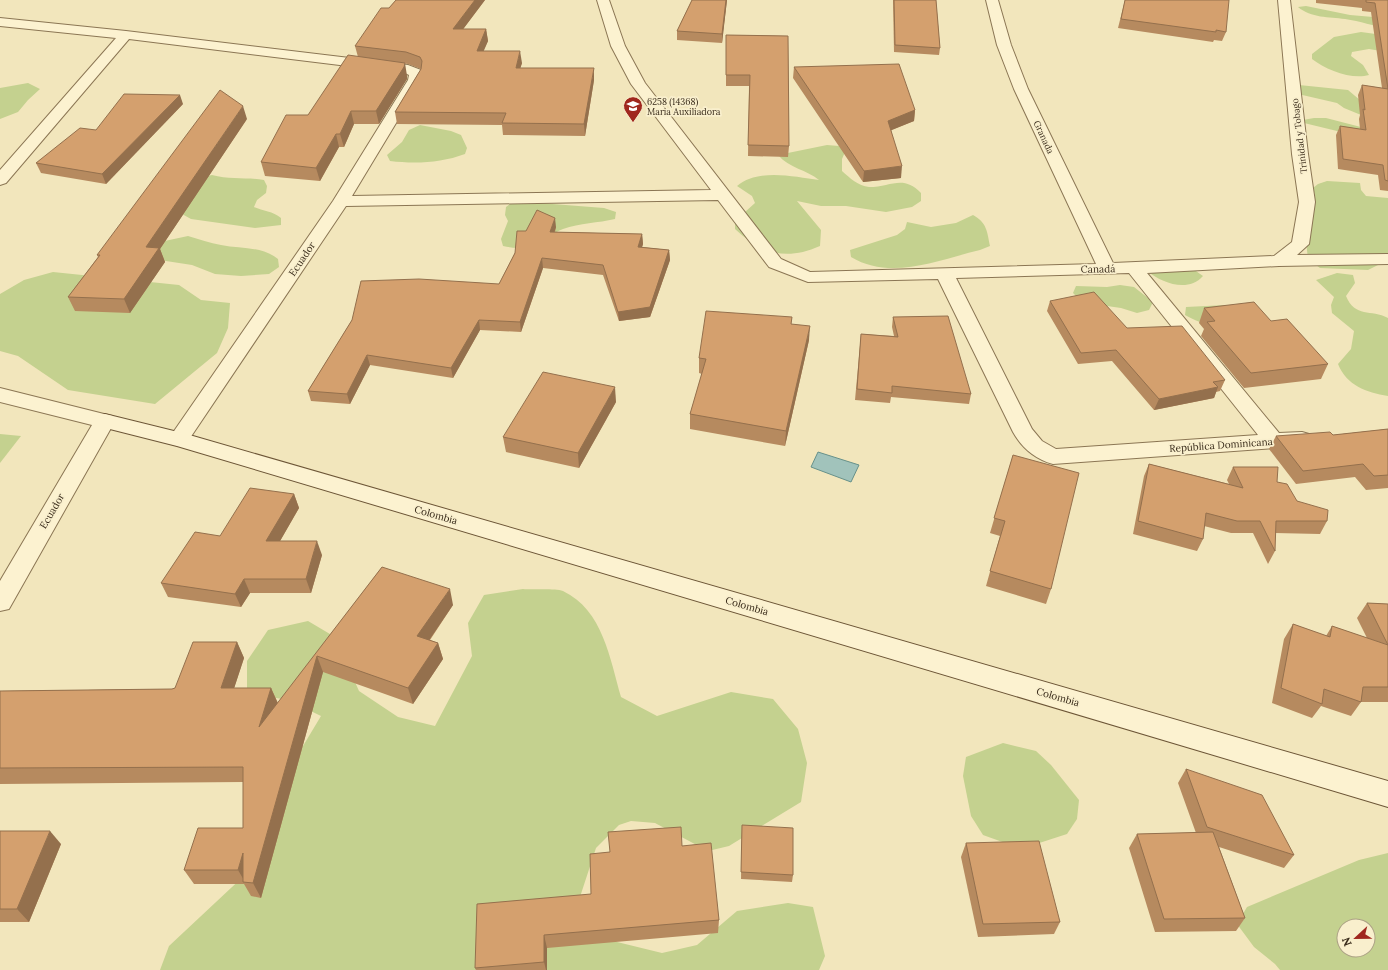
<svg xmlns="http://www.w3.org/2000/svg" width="1388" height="970" font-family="Lora,serif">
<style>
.green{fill:#c4d18f;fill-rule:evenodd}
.water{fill:#a1c3bb;stroke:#67918a}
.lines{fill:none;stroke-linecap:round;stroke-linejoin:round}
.street-casing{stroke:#8b7654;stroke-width:2}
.secondary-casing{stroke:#6d5637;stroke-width:2}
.street{fill:#fcf2d0;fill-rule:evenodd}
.secondary{fill:#fcf2d0;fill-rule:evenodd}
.wall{fill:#b68a5f}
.shaded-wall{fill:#94704d}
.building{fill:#d4a06e;stroke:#94704d}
.labels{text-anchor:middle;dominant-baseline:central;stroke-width:3.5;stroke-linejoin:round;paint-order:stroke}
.far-poi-label{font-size:9px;fill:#392b1a;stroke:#f9efcd;text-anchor:start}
.far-street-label{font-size:9px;fill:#392b1a;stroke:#f9efcd}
.street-label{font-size:10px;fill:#392b1a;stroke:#f9efcd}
</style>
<rect width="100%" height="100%" fill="#f2e6bc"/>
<g class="green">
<path d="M1306,6L1350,15L1373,17L1388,29C1374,26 1360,21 1345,19C1329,17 1311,18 1298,7Z"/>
<path d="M1361,32L1383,35L1381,51L1369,49L1352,52L1351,56L1363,65L1369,75C1352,80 1326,70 1312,59V54L1334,37Z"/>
<path d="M28,83L40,89L28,100L18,112L0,119V88Z"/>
<path d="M1299,85L1348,90L1367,106L1361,115L1344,108L1337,103L1298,94Z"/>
<path d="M1314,118H1326L1384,133L1370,139L1304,123L1303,120Z"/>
<path d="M420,125L451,131L461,135L467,148L465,154C441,163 415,164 390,161L387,155L402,142L409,130Z"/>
<path d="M827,145L839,146L845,152L842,159V171C850,178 858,186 869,187C891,187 903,174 921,193V201L912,207L886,212L846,206H821L797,201L821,230L820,246C786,261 762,254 735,229V221L755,203L752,196L737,186C759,168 794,177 819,180C807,170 789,168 778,155Z"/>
<path d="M212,175C230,180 247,177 264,180L267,186L266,193L257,200L254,207C263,211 273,211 281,218V225L255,228L191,219L182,214L198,178Z"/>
<path d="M1327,181L1360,183L1361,190L1366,196L1388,198V260L1368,270L1320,268L1308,259L1302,205L1315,195L1313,188L1318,184Z"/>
<path d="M514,201L604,208L616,212L615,219C598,223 580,223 563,229C539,239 532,253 503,246L501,239L508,221L505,215L506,207Z"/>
<path d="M973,215C987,223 987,231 990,246L980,250C938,260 891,281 851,257L850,250L897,235L905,229L907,222L931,227L956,223Z"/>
<path d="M188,236C199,239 210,243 221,245C241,249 262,246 278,259L279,267L269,274L241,276L215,274L192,265L166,261L156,258L160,242Z"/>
<path d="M1193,269L1203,276C1188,293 1162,283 1147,271Z"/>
<path d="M53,272L179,285L201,300L230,303L228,328L217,353L155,404L68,390L18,356L0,351V294L24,280Z"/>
<path d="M1337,273L1353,275L1355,283L1346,296C1355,318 1371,309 1388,318V396C1366,392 1347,386 1338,364L1351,349L1354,331L1332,313L1331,305L1334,297L1316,280Z"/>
<path d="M1120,285L1134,287L1153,302L1149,310L1137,313L1121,308L1107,306L1093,307L1081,301L1073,293L1076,286L1107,287Z"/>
<path d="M1226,305L1242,307C1218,322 1213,331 1185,315L1186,307Z"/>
<path d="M0,434L21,436L0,463Z"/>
<path d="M523,589C532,590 555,588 563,591C603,610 610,659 621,697L657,716L731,692L773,699L798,729L807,763L801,802L729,846L708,851L655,823L631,821L619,825L596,848L579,900L613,941L662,953L697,945L737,911L788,903L813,907L825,956L819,970H160L169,946L247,873L276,791L321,716L288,700L247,693V661L268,630L308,621L335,637L359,691L398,717L435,726L472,656L468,623L484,595Z"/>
<path d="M1003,743L1036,751L1051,765L1079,800L1077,819L1067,834L1030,846L1008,844L983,835L971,816L963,776L966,757Z"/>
<path d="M1388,853V970H1280L1275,964L1254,947L1237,924L1247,907L1359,860ZM1344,926H1368V950H1344Z"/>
</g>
<path class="water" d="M818,452L859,465L851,482L811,467Z"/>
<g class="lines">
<g class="street-casing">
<g id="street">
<path d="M597,0H609L625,46L645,83L781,259L810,272L1096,264L1014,89L997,45L986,0H998L1011,45L1028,89L1113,263L1274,256L1292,242L1299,202L1292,154L1278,0H1290L1308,154L1315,202L1309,244L1297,255L1388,254V264L1279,266L1147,273L1279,433L1302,432L1309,434L1313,439L1309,444L1302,446L1053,464C1035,459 1022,448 1013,432L938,279L808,282L769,267L718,200L346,206L186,444L179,446L172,444L168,439L172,434L333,201L408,80L409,75L405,73L129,39L6,183L0,185V170L116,38L0,26V18L126,31L408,65L421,70L423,73L422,80L352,196L711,190L631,84L611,46ZM1129,273L1258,435L1056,449L1042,441L1032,429L956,278Z"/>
<path d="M0,388L112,416L115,421L9,609L0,611V581L92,425L0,402Z"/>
</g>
</g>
<g class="secondary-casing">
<path id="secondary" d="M105,414L186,434L1388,781V807L177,446L98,426L95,421L98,416Z"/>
</g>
<use href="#street" class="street"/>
<use href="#secondary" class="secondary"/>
</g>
<g class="wall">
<path d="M396,0H485L463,29H486L488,41L483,51L522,63L520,68L594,80L585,136L503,135L502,125L397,124L395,112L421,69L408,64L394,62L407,76V79L379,124H354L344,147H339L320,181L265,176L261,162L308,115L358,57L355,46Z"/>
<path d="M692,0H727L722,43L677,40V31Z"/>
<path d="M893,0H936L940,48L939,55L894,52Z"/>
<path d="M1125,0L1226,32L1222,41L1214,40L1213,42L1118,28Z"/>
<path d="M1316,0H1388V191L1380,190L1378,175L1338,169L1336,135L1340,126L1360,129L1359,119L1360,115L1358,95L1362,85L1382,88L1371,12L1362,11V8L1316,3Z"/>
<path d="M726,35L788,36L789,146L788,157L748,156L749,86H726Z"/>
<path d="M794,67L915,110L914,121L891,130L901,178L863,182L793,78Z"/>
<path d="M183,104L106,184L41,173L36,163L96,130Z"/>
<path d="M247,119L160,249L165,262L130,313L75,311L68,297L98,257L97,255Z"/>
<path d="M556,227L555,232L642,234L643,244L642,247L669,250L670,260L650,317L619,321L603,275L543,268L521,332L480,330L453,378L370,365L350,404L311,401L308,391L352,320L499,284L526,231Z"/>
<path d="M1050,301L1127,328L1225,380L1220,391L1216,392L1214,398L1154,410L1112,361L1078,364L1047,311Z"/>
<path d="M1204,308L1271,321L1328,364L1321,379L1244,388L1201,336L1204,329L1199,323Z"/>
<path d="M792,317L791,324L809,340L785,446L690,429V414L702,374L699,373V358Z"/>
<path d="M893,317L971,394L969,404L891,397L890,403L855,400L861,334L894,336L892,327Z"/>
<path d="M616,402L579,468L506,452L503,437Z"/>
<path d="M1388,429V488L1366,490L1355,477L1296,484L1269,449L1276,436L1333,435Z"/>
<path d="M1013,455L1051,589L1046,604L986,586L1000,536L990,533Z"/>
<path d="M1149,464L1229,484L1227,480L1233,467L1277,482L1297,501L1327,521L1320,534L1275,533V551L1268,564L1253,533H1231L1204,526L1203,539L1197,551L1133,534L1144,476Z"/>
<path d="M294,494L299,508L280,541L322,555L311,593H250L241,607L168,597L161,583L220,536Z"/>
<path d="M382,567L453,605L430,640L438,643L443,659L413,704L323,672L261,898L251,896L244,884H194L184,870L243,828V782L0,784V691L172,689L175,688L237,642L244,658L234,688H271L278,703Z"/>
<path d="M1367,603L1388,604V702H1361L1351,716L1321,706L1312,718L1272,703L1284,639L1293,624L1326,636L1332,626L1367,638L1357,618Z"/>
<path d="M1186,769L1294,855L1284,868L1219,847L1245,918L1236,931L1155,932L1129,848L1137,834L1196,833L1178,783Z"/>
<path d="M742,825L793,875L792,882L741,879Z"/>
<path d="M0,831L61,844L29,922H0Z"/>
<path d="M966,843L1060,922L1054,934L978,937L961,857Z"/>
<path d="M682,846L719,920L718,933L547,948V970H476L475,968L591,894Z"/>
</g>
<g class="shaded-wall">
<path d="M475,0H485L455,40L453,29Z"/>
<path d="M726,0H727L722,43V34Z"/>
<path d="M486,29L488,41L479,62L477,51Z"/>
<path d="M520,51L522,63L517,79L516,68Z"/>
<path d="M405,63L407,76V79L379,124L376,111Z"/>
<path d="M594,68V80L585,136L584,124Z"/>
<path d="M180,95L183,104L106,184L102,174Z"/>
<path d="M243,106L247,119L160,249L165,262L130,313L124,299L146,247Z"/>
<path d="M915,110L914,121L887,132L888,121Z"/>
<path d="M351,111L354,124L344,147L340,134Z"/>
<path d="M336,134L339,147L320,181L316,168Z"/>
<path d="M902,166L901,178L863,182L864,171Z"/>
<path d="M555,218L556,227L551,242L550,232Z"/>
<path d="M642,234L643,244L639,257L638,247Z"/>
<path d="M669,250L670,260L650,317L619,321L618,312Z"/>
<path d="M542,258L543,268L521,332L520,322Z"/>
<path d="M479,320L480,330L453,378L451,368Z"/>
<path d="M810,326L809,340L785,446L786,431Z"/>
<path d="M367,355L370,365L350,404L347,394Z"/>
<path d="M615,387L616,402L579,468L578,453Z"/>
<path d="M1218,387L1214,398L1154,410L1159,399Z"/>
<path d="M294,494L299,508L272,555L266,541Z"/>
<path d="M317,541L322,555L311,593L306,579Z"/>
<path d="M244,579L250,593L241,607L235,594Z"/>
<path d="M450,589L453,605L421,652L417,636Z"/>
<path d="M237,642L244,658L229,704L221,688Z"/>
<path d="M438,643L443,659L413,704L408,688Z"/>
<path d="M317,656L323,672L261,898L253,883Z"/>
<path d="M271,688L278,704L259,727Z"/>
<path d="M50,831L61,844L29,922L17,909Z"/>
<path d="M243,853L245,882L238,870Z"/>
<path d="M544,935L547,948V970H546L544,962Z"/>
</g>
<g class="building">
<path d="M396,0H475L453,29H486L477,51H520L516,68H594L584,124L502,123L506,113L395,112L421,69L422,61L420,57L406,52L355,46L381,8H389Z"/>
<path d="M692,0H726L722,34L677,31Z"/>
<path d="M894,0H936L940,48L895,45Z"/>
<path d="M1125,0H1229L1226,32L1216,30V32L1121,19Z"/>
<path d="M1366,0H1388V181L1385,180L1383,165L1343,159L1340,126L1366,130L1363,109L1365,110L1362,85L1388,89L1375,3L1366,2Z"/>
<path d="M726,35L788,36L789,146L748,145L750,75H726Z"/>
<path d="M348,55L405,63L404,67L376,111H351L340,134H336L316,168L261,162L286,115H308Z"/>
<path d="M899,64L915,110L888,121L902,166L864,171L794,67Z"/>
<path d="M220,90L243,106L146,247L159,248L124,299L68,297L100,255H97Z"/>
<path d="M124,94L180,95L102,174L36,163L80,128L96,130Z"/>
<path d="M537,210L555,218L550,232L642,234L638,247L669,250L650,307L618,312L603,265L542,258L520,322L479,320L451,368L367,355L347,394L308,391L352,320L361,281L419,279L499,284L515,253L517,231H526Z"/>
<path d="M1094,292L1127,328L1182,326L1225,380L1213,382L1218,387L1159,399L1116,350L1081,353L1050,301Z"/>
<path d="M1254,302L1271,321L1287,319L1328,364L1251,373L1207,322L1215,321L1204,308Z"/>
<path d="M706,311L792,317L791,324L810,326L786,431L690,414L706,359L699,358Z"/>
<path d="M948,316L971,394L892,386V393L857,389L861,334L898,337L893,317Z"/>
<path d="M543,372L615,387L578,453L503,437Z"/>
<path d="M1388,429V475L1374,476L1363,464L1303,471L1276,436L1330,432L1333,435Z"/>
<path d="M1013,455L1079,473L1051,589L990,571L1005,521L994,518Z"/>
<path d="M1149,464L1243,488L1233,467H1278L1277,482L1287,484L1297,501L1328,510L1327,521H1276L1275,551L1260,521H1237L1206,513L1203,539L1138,521Z"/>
<path d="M250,488L294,494L266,541H317L306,579H244L235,594L161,583L195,532L220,536Z"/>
<path d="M382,567L450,589L417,636L438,643L408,688L317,656L253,883L243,882V853L238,870H184L198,828H243V767L0,768V691L172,689L175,688L193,642H237L221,688H271L259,727Z"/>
<path d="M1367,603L1388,604V687H1363L1361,702L1324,689L1322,704L1281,688L1293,624L1330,637L1332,626L1388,645Z"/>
<path d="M1186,769L1262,795L1294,855L1207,827Z"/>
<path d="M742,825L793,828V875L741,872Z"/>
<path d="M681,827L682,846L711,843L719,920L544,935V962L475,968L477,904L591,894L590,854L610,852L608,832Z"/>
<path d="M0,831H50L17,909H0Z"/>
<path d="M1213,832L1245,918L1164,919L1137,834Z"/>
<path d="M1039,841L1060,922L983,924L966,843Z"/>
</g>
<defs>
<g id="school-pin" transform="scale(1)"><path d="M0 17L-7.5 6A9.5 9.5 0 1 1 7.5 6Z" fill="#a0271e" stroke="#f9efcd"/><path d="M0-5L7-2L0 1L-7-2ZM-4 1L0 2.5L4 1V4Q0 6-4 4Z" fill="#fff"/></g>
</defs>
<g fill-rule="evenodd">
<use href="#school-pin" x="633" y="106"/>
</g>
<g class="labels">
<g class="far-poi-label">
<text x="647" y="101">6258 (14368)<tspan x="647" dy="10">Maria Auxiliadora</tspan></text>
</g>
<g class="far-street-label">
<text transform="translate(1299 136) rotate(-97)">Trinidad y Tobago</text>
<text transform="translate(1044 137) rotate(65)">Granada</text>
</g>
<g class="street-label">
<text transform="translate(302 259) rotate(-56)">Ecuador</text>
<text transform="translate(1098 269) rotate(-1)">Canadá</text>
<text transform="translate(1221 445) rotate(-4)">República Dominicana</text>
<text transform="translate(52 511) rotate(-60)">Ecuador</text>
<text transform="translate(436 515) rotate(16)">Colombia</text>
<text transform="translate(747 606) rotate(16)">Colombia</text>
<text transform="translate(1058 697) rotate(16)">Colombia</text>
</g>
</g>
<g transform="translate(1356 938) rotate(248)"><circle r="19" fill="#f9efcd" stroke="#aca185"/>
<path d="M0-3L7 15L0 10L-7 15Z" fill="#a0271e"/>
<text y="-6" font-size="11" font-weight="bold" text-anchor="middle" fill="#392b1a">N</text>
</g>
</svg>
